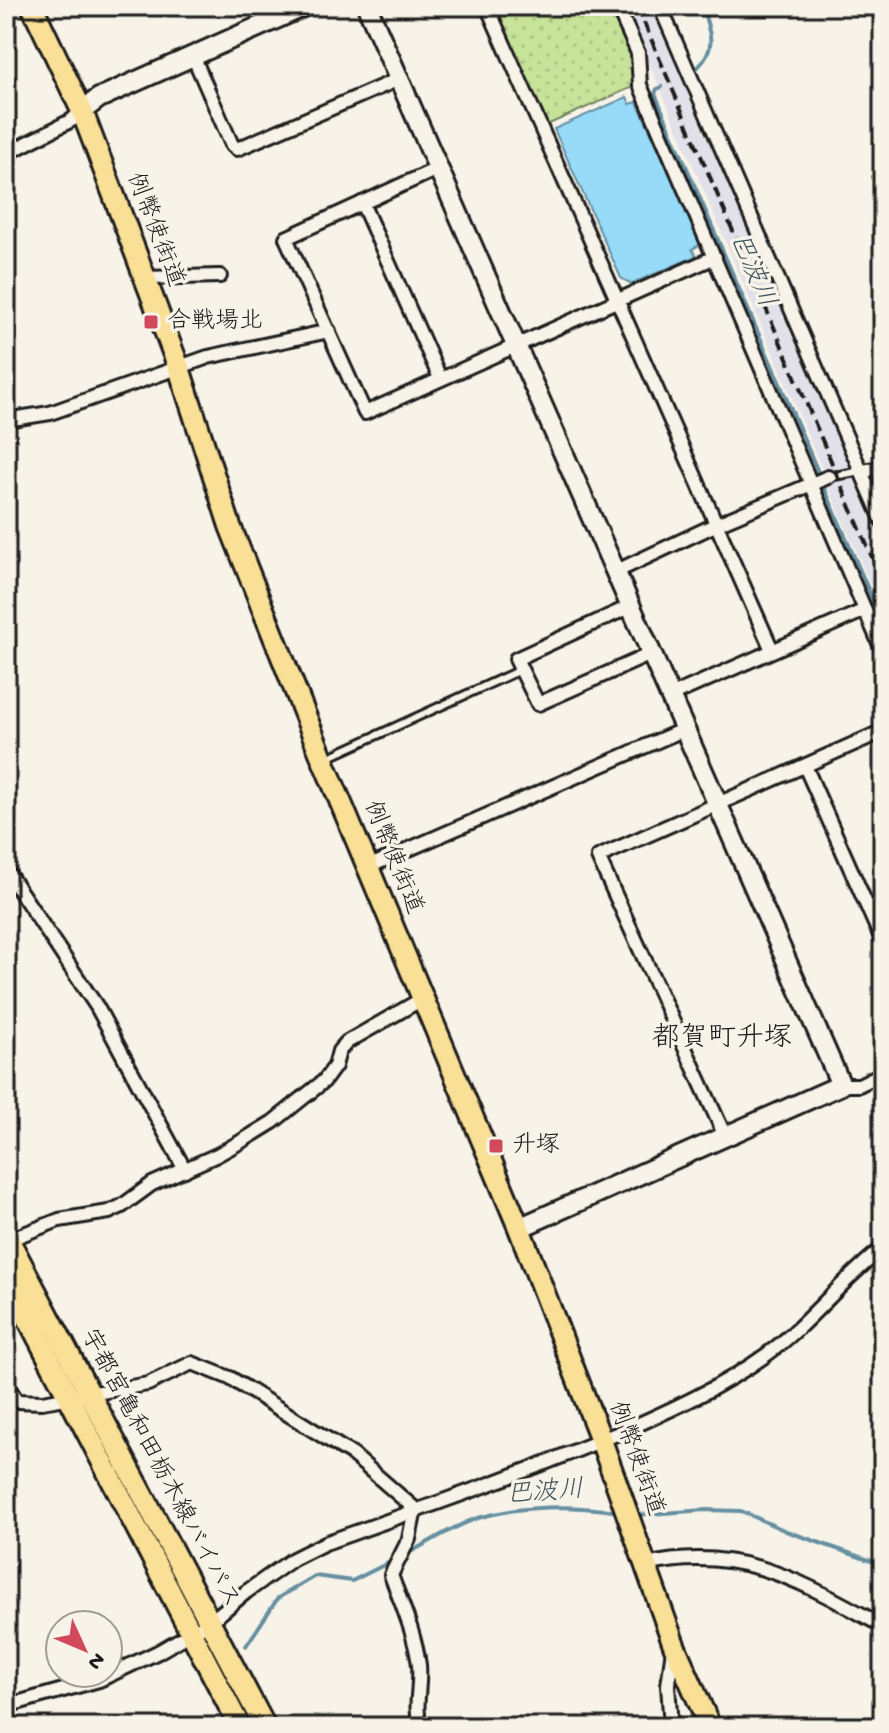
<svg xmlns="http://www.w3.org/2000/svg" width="889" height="1733" font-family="'Gochi Hand','Klee One',sans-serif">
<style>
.built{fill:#e2e1e9}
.park{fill:url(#park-dots);stroke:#72805b;stroke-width:2}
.water{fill:#97dbf9;stroke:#668fa1;stroke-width:2}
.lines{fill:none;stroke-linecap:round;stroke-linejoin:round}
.stream{stroke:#668fa1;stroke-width:4}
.lane-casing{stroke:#1c1c1c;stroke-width:12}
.street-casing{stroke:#1c1c1c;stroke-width:18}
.secondary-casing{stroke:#1c1c1c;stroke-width:24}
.primary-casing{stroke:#1c1c1c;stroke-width:26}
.lane{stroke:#f7f3e8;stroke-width:6}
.street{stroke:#f7f3e8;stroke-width:12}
.secondary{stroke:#f7f3e8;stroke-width:18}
.primary{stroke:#fadf96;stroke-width:20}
.rail{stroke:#1c1c1c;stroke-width:4;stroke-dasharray:12 6;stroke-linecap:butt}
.poi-dot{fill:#d1495b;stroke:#f7f3e8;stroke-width:3}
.labels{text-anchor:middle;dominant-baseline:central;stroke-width:7;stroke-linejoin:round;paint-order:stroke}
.street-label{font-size:24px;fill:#1c1c1c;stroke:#f7f3e8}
.poi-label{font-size:24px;fill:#1c1c1c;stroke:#f7f3e8;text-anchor:start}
.water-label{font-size:26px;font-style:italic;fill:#41555e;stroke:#f7f3e8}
.quarter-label{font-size:28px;fill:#1c1c1c;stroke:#f7f3e8}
</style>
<defs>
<pattern id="park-dots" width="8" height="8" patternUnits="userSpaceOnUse" patternTransform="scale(2)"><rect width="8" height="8" fill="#c7e39a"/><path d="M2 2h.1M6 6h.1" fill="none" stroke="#aac284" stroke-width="1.8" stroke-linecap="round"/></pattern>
</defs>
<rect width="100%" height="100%" fill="#f7f3e8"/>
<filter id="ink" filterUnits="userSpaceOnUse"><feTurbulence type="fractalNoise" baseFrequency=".0125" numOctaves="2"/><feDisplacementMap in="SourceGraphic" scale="16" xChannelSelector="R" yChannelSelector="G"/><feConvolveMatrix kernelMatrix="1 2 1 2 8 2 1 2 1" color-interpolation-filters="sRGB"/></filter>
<g filter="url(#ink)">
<g class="built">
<path d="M625,6H654L852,469L831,474L823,471Z"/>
<path d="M854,478L858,479L861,485L883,536V614L827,484Z"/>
</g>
<path class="park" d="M506,6H610L630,53L635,86L547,125L496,10Z"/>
<path class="water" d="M627,97L630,104L637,102L702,244L692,249L696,256L631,284L621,278L554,129Z"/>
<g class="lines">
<g class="stream">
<path d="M697,68C719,46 709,32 702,6"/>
<path d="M662,87L657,89L655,94L818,472"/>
<path d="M824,487L883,624"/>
<path d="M636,1515L705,1510L741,1511L786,1531L883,1565"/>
<path d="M406,1554C429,1543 453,1526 478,1518C522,1505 574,1505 619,1512"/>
<path d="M246,1646L278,1598L315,1576L352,1581L394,1560"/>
</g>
<g class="lane-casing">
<g id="lane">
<path d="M878,6L883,24"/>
<path d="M829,477L861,471"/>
<path d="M327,758L520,670"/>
</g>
</g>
<g class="street-casing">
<g id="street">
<path d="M264,6L271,22"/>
<path d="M487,6L772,650"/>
<path d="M617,6L638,53L640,85L883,652"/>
<path d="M660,6L883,522"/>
<path d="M193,56L232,145L237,149L399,79"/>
<path d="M6,154L72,120L82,111"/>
<path d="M439,168L286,238L365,413L715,257"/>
<path d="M362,203L440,378"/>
<path d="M144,278L220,276"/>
<path d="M6,420L50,413L208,357L329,331"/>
<path d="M861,471L883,468"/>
<path d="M617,571L717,524L828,477"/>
<path d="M631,606L516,659L538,704L651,654"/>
<path d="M670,696L865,610"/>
<path d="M805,766L883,942"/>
<path d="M368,867L685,729"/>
<path d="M6,870L97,1007L185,1170"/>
<path d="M841,1085H859L883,1073"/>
<path d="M725,1136L598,857L883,731"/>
<path d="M6,1241L59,1220L109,1212L122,1206L152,1184L217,1155L242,1141L273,1122L324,1081L335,1066L339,1051L347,1042L422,999"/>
<path d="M6,1384L17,1401L42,1402L148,1384L192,1363L230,1378L353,1455L415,1509"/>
<path d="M415,1509L409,1539L391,1575C402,1605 415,1634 419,1665C421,1687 414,1704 420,1727"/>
<path d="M646,1565C741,1543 803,1583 883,1626"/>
<path d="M6,1706L99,1680L158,1652L210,1622L246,1592L293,1559L325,1543C424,1508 525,1473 621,1432C671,1410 722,1387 766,1355C809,1324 841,1280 883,1248"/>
<path d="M671,1727L668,1685L673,1649"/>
</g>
</g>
<g class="secondary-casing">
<g id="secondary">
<path d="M367,6L841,1085L519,1228"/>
<path d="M82,111L99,98L305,6"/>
</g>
</g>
<g class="primary-casing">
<g id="primary">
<path d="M32,6L82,111L179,368L230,526L323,760L519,1228L601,1440L674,1645L710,1727"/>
<path d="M6,1235L265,1727"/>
<path d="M6,1276L240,1727"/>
</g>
</g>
<use href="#lane" class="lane"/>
<use href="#street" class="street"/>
<use href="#secondary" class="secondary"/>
<use href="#primary" class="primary"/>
<path class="rail" d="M637,6L883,583"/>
</g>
</g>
<g class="poi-dot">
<rect x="143" y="314" width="16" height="16" rx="4"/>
<rect x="488" y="1138" width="16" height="16" rx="4"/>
</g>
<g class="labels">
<g class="street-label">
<text transform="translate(154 230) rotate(69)">例幣使街道</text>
<text transform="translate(392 858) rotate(68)">例幣使街道</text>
<text transform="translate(635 1459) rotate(70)">例幣使街道</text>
<text transform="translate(159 1469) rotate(62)">宇都宮亀和田栃木線バイパス</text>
</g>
<g class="poi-label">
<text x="167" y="322">合戦場北</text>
<text x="512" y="1146">升塚</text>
</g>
<g class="water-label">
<text transform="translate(751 271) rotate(67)">巴波川</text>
<text transform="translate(545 1494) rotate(-4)">巴波川</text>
</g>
<g class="quarter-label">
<text x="722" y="1039">都賀町升塚</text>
</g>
</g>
<rect width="889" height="1733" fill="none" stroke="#f7f3e8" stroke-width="32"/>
<rect x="16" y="16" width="857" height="1701" fill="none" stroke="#1c1c1c" stroke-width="3" filter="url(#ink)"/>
<g transform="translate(84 1649) rotate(134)"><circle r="38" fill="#f7f3e8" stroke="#9f9d96" stroke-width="2"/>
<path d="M0-6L14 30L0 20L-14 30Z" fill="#d1495b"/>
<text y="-12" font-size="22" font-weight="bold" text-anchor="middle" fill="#1c1c1c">N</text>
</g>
</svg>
